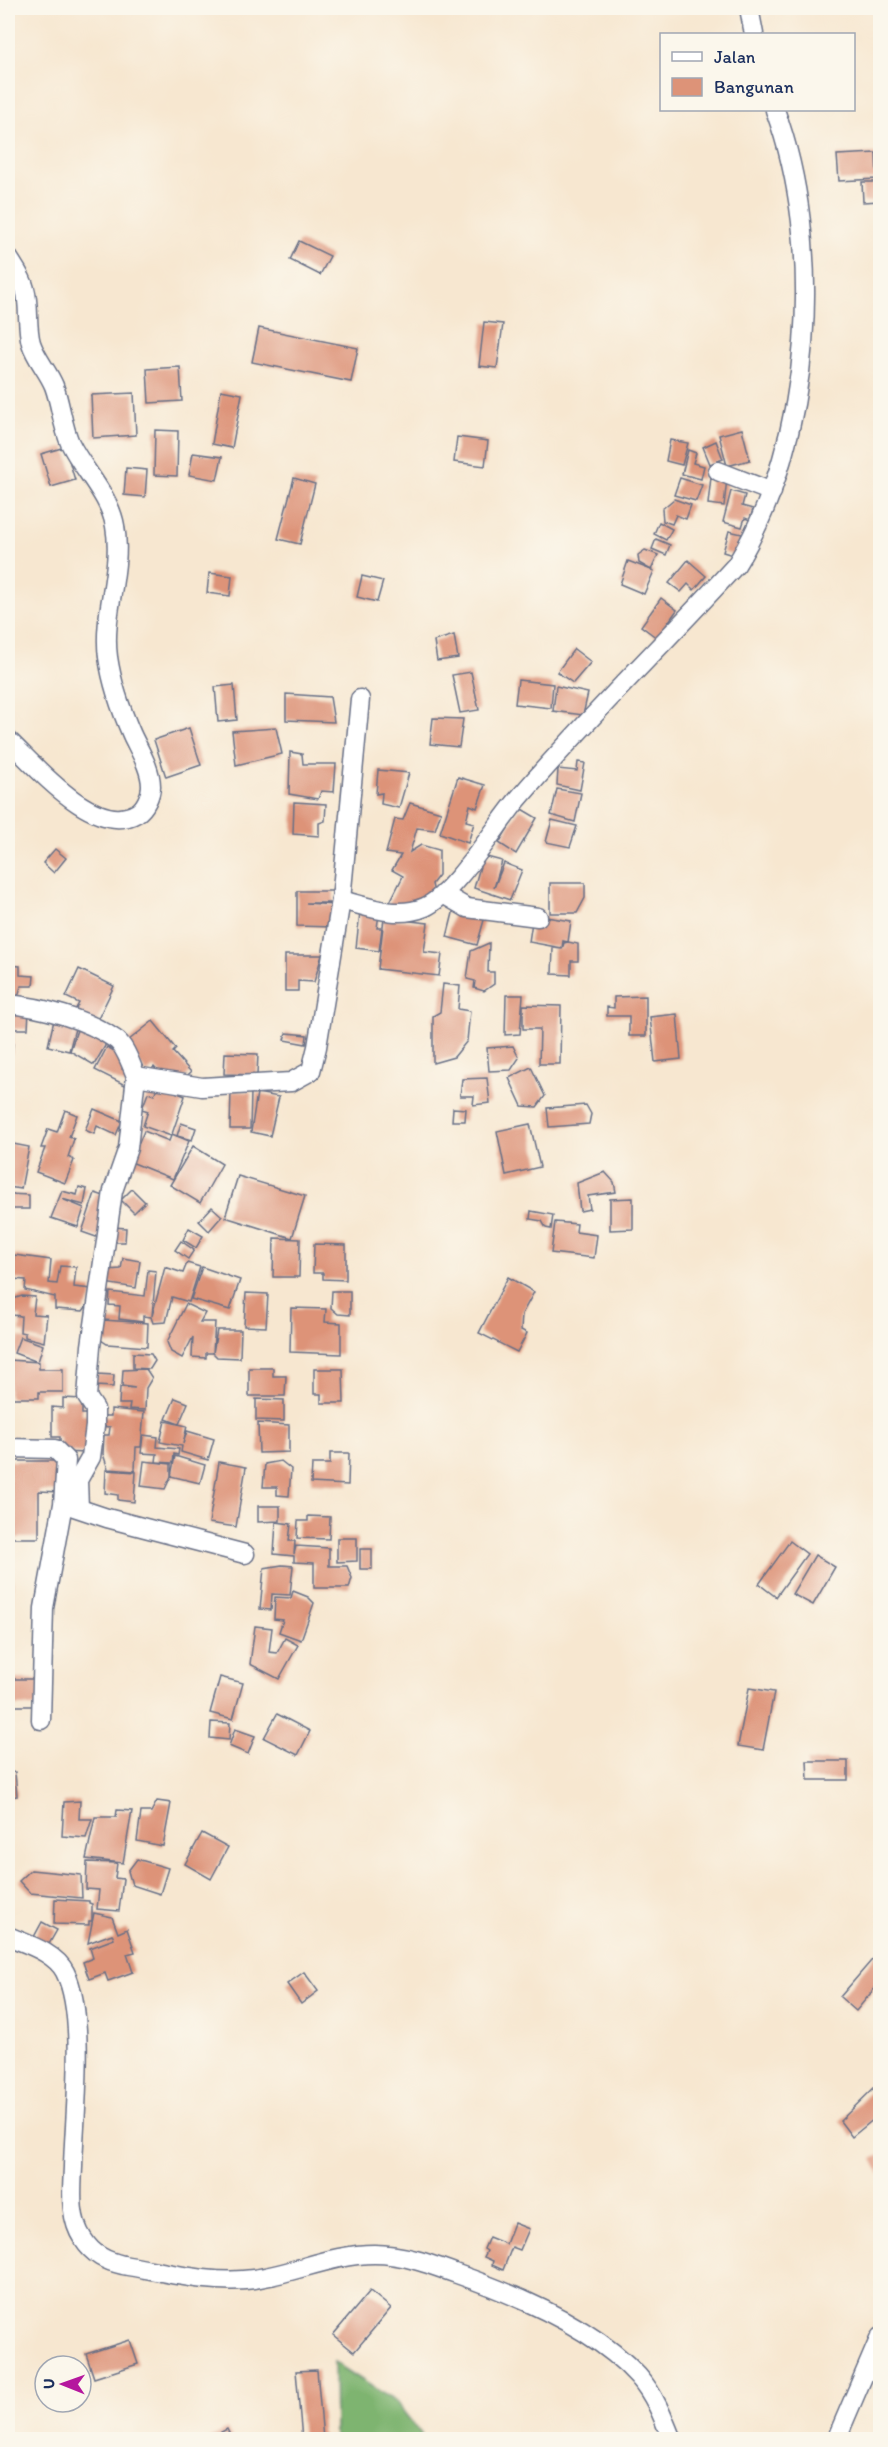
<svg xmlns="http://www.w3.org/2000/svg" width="888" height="2447" font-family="Itim,sans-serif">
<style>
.forest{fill:#7eb470;stroke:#4c7267;stroke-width:1.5}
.building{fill:#dd9378}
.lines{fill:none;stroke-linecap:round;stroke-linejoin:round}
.minor-casing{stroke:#686f86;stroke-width:21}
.minor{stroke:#fff;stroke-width:18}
</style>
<rect width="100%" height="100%" fill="#fbf7ec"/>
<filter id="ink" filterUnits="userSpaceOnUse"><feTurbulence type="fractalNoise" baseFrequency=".0167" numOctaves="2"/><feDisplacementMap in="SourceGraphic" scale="12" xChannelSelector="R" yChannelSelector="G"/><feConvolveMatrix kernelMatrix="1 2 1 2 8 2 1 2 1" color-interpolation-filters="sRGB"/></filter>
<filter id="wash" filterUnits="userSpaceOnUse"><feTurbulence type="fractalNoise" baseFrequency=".008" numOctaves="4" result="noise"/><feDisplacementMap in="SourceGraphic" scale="24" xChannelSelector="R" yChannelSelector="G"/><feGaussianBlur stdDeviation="1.35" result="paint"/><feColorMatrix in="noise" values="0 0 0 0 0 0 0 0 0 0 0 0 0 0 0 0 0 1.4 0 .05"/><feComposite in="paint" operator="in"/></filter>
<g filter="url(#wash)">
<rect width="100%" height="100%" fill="#f7e7d0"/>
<path class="forest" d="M334,2362L396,2402L425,2439H335Z"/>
<g id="blocks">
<g class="building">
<path d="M876,153L877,179L839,181L837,155Z"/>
<path d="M862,182H880V201L863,202Z"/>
<path d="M299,241L330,256L320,275L290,260Z"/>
<path d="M484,322L503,324L497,368L479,366Z"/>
<path d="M259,328L358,348L351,382L252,362Z"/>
<path d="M180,367L182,401L149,403L147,369Z"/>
<path d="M221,390L242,394L232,448L212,444Z"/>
<path d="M134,393L136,435L93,438L91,395Z"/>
<path d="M742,429L750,460L727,466L719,435Z"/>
<path d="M155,430L178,431L177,476L154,475Z"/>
<path d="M457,437L488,441L485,466L454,462Z"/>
<path d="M670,440L688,443L682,465L666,461Z"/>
<path d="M716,441L723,459L710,464L703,447Z"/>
<path d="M65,447L75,480L51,487L41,454Z"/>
<path d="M688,450L696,453L693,463L704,466L701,479L682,474Z"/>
<path d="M193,453L222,457L217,480L189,475Z"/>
<path d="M126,468L147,470L145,497L124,495Z"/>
<path d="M711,477L727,478L724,506L708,504Z"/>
<path d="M294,478L315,484L300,544L278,539Z"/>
<path d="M680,478L702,485L696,501L674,495Z"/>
<path d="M731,491L745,495L742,506L753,509L750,520L745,518L742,527L723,522Z"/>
<path d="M674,499L691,505L686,519L676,515L672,524L663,521L662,509Z"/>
<path d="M659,522L672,529L666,540L654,534Z"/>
<path d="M729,531L742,534L736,556L723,552Z"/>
<path d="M656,539L670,545L666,555L652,549Z"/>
<path d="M645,550L658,555L651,570L639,563L638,555Z"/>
<path d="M688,560L706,576L694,590L688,584L681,592L669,583Z"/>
<path d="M628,561L654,571L644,594L620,584Z"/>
<path d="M209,573L232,576L230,596L207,593Z"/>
<path d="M362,576L383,581L377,602L357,597Z"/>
<path d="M661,598L677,610L657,638L641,626Z"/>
<path d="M454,635L458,658L437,661L434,641Z"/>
<path d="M574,649L591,662L573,683L557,672Z"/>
<path d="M471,672L479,710L460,713L452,675Z"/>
<path d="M518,680L553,684L551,708L515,704Z"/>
<path d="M234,685L237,720L218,722L215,687Z"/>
<path d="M556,686L588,693L583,715L553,711Z"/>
<path d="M286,694L330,697L334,722L286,720Z"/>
<path d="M433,718L463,719L459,747L430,744Z"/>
<path d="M189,728L201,765L166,777L154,740Z"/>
<path d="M276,728L282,754L236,765L232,731Z"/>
<path d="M290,752L302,754L303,764H336L334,792L321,791L318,799L289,794Z"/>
<path d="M578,762L585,763L580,790L557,785L558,769L577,771Z"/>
<path d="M378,770L409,773L399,808L381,804L382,793L376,794Z"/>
<path d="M458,777L485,785L477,808L470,805L466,821L474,823L468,843L440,833Z"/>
<path d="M557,789L581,793L575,822L551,815Z"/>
<path d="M294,802L326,804L325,821L319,823V836L293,834Z"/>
<path d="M410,803L441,812L435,830L417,828L410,852L421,845L439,850V875L432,884L434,893L424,903L388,906L403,876L392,870L401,855L386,853L395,819L403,820Z"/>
<path d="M520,808L537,818L516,854L499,843Z"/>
<path d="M552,820L577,826L570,847L546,842Z"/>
<path d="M55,849L66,858L54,873L43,863Z"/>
<path d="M483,856L502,861L494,888L504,863L522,870L510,900L474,888Z"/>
<path d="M550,883H585V898L577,913H550Z"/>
<path d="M297,891H334V903H306L335,905L334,927L297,926Z"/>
<path d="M455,905L486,913L477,945L447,937Z"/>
<path d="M360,912L379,914L377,928H382L379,951L356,948Z"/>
<path d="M533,915L571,921L568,942L563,941L562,948L529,942Z"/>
<path d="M384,918L428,923L424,952L442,954L439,976L378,969Z"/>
<path d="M568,942L578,944V961H571V975L552,974L553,948L562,949L564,943Z"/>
<path d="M489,943L488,972H494V984L484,991L474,988L475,981L467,979L471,951Z"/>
<path d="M285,955H322L314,982L298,981V991H285Z"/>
<path d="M8,965L20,966V975L34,976L33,986H21L18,997L8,996Z"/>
<path d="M79,969L114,986L95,1025L73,1014L79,1003L66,997Z"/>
<path d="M443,984L460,986L458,1009L470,1011L467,1041L454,1057L433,1063V1016L440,1012Z"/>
<path d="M506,995H523L520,1034L505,1035Z"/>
<path d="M646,996V1036H629V1016H607V1007L614,1008V997Z"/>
<path d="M523,1005L561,1006L560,1064H539L540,1029H523Z"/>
<path d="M8,1009L29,1010L28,1029H14L12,1054H8Z"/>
<path d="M677,1014L681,1059L655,1062L650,1017Z"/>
<path d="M54,1020L76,1025L69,1051L48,1046Z"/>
<path d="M153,1021L176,1049L173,1052L191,1072L178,1084L169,1083L154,1067L147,1073L124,1044Z"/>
<path d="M78,1027L104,1036L105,1046L94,1065L70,1051Z"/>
<path d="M286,1033L307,1035L306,1044L284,1040Z"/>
<path d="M513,1046L519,1058L511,1070L489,1071L487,1048Z"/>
<path d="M107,1047L127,1058L122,1069L131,1073L125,1085L95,1070Z"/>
<path d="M225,1053L258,1054L257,1075L224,1074Z"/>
<path d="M531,1067L545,1096L537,1107L522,1106L509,1078Z"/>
<path d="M487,1078L490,1103L473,1105L474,1096H460L462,1079Z"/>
<path d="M158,1085L185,1096L172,1134L189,1141L173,1179L131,1162L144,1131L169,1141L171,1136L143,1126L148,1111L142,1109L148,1093L154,1095Z"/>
<path d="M231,1091L251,1092L250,1129H230Z"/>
<path d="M257,1093L279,1097L270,1136L251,1132Z"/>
<path d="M586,1105L591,1114L589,1124L549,1127L547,1108Z"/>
<path d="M453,1108L466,1109L465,1121H452Z"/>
<path d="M94,1109L122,1121L116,1135L97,1126L94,1134L85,1130Z"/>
<path d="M65,1110L77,1115L69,1137L74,1139L68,1157L74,1160L65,1183L36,1172L45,1148H41L48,1129L57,1132Z"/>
<path d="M181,1123L196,1128L192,1140L177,1136Z"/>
<path d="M530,1124L540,1167L506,1175L497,1131Z"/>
<path d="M8,1143L29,1147L21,1189L8,1187Z"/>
<path d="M193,1146L222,1164L200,1203L170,1185Z"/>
<path d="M605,1172L614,1182L616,1192L588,1196L590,1209L580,1211L577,1183Z"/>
<path d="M238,1176L305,1196L292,1238L225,1217Z"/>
<path d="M79,1187L87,1189L84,1205L62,1199L84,1208L78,1227L51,1218L62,1191L77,1195Z"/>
<path d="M132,1189L145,1202L134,1213L121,1200Z"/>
<path d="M95,1193L107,1197L99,1238L82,1232Z"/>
<path d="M8,1194L29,1195V1209H8Z"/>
<path d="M633,1198V1229L610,1230V1199Z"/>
<path d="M212,1207L222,1216L209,1231L199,1221Z"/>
<path d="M531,1211L553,1215L551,1229L546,1228L542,1221L530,1219Z"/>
<path d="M555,1222L577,1224L576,1232L597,1235L594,1258L551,1253Z"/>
<path d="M113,1227L126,1228L125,1242H112Z"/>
<path d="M189,1228L203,1236L196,1248L183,1240Z"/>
<path d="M274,1238L300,1239L299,1277H273Z"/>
<path d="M181,1241L194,1250L188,1259L175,1250Z"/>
<path d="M314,1244L346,1245V1280L323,1279V1273H313Z"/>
<path d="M14,1255L51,1260L49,1283L57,1284L60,1266L76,1267L74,1287L92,1289L91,1300L83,1311L55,1309V1297L25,1290L26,1280L12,1279Z"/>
<path d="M123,1258L140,1261L136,1288L104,1283L107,1270L121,1269Z"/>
<path d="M187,1263L200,1267L189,1302L172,1297L166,1322L153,1323L151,1317L143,1316V1322L119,1319L120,1306L109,1305L110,1292L145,1296L148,1270L156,1271L152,1316L165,1267L183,1273Z"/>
<path d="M202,1267L240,1280L230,1310L191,1299Z"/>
<path d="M508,1277L534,1292L522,1314L521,1330L527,1333L517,1352L479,1333Z"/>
<path d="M332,1291H350V1315L338,1314L331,1308Z"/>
<path d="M246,1293L268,1294L266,1327L244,1326Z"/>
<path d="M22,1296L35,1297L33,1314L47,1315L44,1342L25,1337V1333L20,1332L21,1316L11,1315L13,1299Z"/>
<path d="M186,1304L205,1313L200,1322H215L213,1353L217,1330H241L240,1358L217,1357L213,1353H206V1358L192,1357L193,1337L182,1358L171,1352L167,1342Z"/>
<path d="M291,1308L326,1309L325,1322L341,1323V1354L290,1352Z"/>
<path d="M103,1320L148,1323L147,1347L107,1344L92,1334Z"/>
<path d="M20,1337L43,1345L38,1362L14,1353Z"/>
<path d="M133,1353L151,1354L155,1361L150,1369L133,1368Z"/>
<path d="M9,1360L39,1362V1369H63V1392H39V1398H9Z"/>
<path d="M249,1368H273V1376H286L285,1396H249Z"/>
<path d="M146,1369L152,1378L146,1388L145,1410L129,1409L130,1404H119L120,1387L135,1388L122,1386L123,1370Z"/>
<path d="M314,1369H343L344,1403H321V1394H314Z"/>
<path d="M96,1374L114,1375L113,1387L95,1386Z"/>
<path d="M63,1398L82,1399V1414H89L88,1453L60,1452V1437H52V1407L63,1408Z"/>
<path d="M175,1398L188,1403L179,1424L166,1419Z"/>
<path d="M256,1399L284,1400V1421L256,1420Z"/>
<path d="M111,1409L144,1412L141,1447H136L135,1471L108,1469L103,1454L104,1435H109L110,1427L100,1426V1416H111Z"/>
<path d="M165,1421L187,1426L183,1444L187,1431L214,1439L208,1460L181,1452L182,1446L160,1442Z"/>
<path d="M258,1423L289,1425V1452L259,1453Z"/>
<path d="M143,1435L158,1437L157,1447L179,1449L178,1455L174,1454L173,1463L156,1462L157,1454L141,1453Z"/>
<path d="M330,1453H349L348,1485L311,1483L312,1464H330Z"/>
<path d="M175,1456L205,1465L200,1483L171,1476L165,1489L141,1486L144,1461L171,1464V1476Z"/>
<path d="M8,1461H59L60,1492L39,1491V1538H11Z"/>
<path d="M281,1461L291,1469L289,1496L277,1495V1487H263L265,1464Z"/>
<path d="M219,1462L246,1467L236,1527L209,1523Z"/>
<path d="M106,1470L136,1472L134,1502L118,1500V1495L105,1493Z"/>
<path d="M258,1506H280V1521L258,1522Z"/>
<path d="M308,1516L330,1517L329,1539L297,1538L298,1521H308Z"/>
<path d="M276,1522L291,1524L289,1541H295L294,1554L296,1546L329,1548V1566H347L352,1578L349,1588H314V1563L294,1562V1556L274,1554Z"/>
<path d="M337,1538H357V1561L337,1562Z"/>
<path d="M790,1541L807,1554L776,1597L759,1584Z"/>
<rect x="360" y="1549" width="12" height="20"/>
<path d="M815,1555L835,1567L813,1605L792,1594Z"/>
<path d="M8,1556H13L12,1679H39V1706H8Z"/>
<path d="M282,1565L293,1566L290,1595L272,1594L271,1610L260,1609L264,1568Z"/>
<path d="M293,1591L308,1597L314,1603L301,1640L279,1632L283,1620L274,1619L275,1597L291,1598Z"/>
<path d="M255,1626L272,1628L269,1652L277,1653L285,1638L298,1645L279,1679L250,1664Z"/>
<path d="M220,1677L243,1683L233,1719L210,1713Z"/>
<path d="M749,1688L774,1692L763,1750L738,1746Z"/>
<path d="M277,1714L310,1731L298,1755L264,1738Z"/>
<path d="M211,1722L230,1723L229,1740L210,1738Z"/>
<path d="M235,1729L255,1736L248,1754L229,1746Z"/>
<path d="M807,1761H848V1780H808Z"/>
<path d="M15,1772L17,1796L8,1797V1773Z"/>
<path d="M80,1801L79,1819H92L86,1838L62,1836L64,1802Z"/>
<path d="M157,1801L171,1803L163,1846L137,1841L141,1812H151Z"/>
<path d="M117,1810L132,1811L123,1863L86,1859L95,1817H116Z"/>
<path d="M202,1833L228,1847L211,1879L185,1864Z"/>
<path d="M137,1859L168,1868L160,1894L132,1885L128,1871Z"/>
<path d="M87,1862L117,1863L115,1878L123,1879L119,1911L97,1909L99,1890L86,1889Z"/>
<path d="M31,1870L81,1875L82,1898L30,1893L19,1881Z"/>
<path d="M55,1899L89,1901V1903L92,1904V1921H89V1925L54,1924Z"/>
<path d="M94,1913L112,1917L118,1933L127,1929L135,1952L127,1954L133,1972L108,1981L105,1973L89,1979L83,1962L93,1958L90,1948L114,1939L112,1934L88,1943Z"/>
<path d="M42,1922L57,1930L49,1944L34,1937Z"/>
<path d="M877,1954L880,1957V1982L856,2011L840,1997Z"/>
<path d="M304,1972L318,1991L301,2004L287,1984Z"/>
<path d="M880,2082V2114L852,2137L840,2121Z"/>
<path d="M880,2155V2175L872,2159Z"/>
<path d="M514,2223L529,2229L520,2250L512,2247L503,2270L492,2265L493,2261L484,2257L487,2251L484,2249L489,2237L506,2244Z"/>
<path d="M370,2291L391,2308L354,2352L333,2335Z"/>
<path d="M130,2340L138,2364L94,2378L86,2354Z"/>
<path d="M317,2370L323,2439H302L296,2371Z"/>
<path d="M227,2429L232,2439H208Z"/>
</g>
</g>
</g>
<g filter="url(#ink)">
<use href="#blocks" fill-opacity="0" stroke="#686f86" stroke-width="1.5"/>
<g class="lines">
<g class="minor-casing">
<g id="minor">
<path d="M749,8L754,34"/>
<path d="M8,257C14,267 22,277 25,289C30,306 26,325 31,343C36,359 48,371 54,386C61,405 62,425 70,443C83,470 110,496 115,526C123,569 102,614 108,657C112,685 121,710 132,735C139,750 151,769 151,786C151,795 145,808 137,813C95,838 36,766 8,740"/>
<path d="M718,471L772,492"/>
<path d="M443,894L467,908L538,917"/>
<path d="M341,900L360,699"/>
<path d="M8,1004C41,1007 87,1019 115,1039C125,1045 131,1065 136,1076L202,1087L291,1082L311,1071L317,1047L341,900C369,907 397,919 425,907C453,895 497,824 519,798C588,717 665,643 736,565C813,441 825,245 775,110"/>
<path d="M8,1448L55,1449L66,1460L63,1504L44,1608L41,1720"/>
<path d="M68,1505L107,1518L245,1554"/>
<path d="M79,1508L78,1480L91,1457L95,1426V1409L87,1397L91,1346L108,1227L113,1191L128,1148L136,1076"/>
<path d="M8,1936C26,1944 55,1952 65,1972C87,2016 74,2117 73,2167C72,2191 69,2218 83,2239C93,2255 106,2261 123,2265C165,2272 212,2285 254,2279C295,2273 333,2254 374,2254C403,2254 430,2264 457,2274C517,2295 595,2328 638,2376C654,2394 663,2417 672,2440"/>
<path d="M836,2440L880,2337"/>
</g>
</g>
<use href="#minor" class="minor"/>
</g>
</g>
<rect width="888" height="2447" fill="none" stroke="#fbf7ec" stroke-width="30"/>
<rect x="660" y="33" width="195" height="78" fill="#fbf7ec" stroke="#a1a7b3" stroke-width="1.5"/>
<rect x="672" y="52" width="30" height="9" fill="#ffffff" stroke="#a1a7b3" stroke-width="1.5"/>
<text x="714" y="63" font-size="18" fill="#1b2f5e">Jalan</text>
<rect x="672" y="78" width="30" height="18" fill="#dd9378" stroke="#a1a7b3" stroke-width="1.5"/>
<text x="714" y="93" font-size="18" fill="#1b2f5e">Bangunan</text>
<g transform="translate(63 2384) rotate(271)"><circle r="28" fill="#fbf7ec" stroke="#a1a7b3" stroke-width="1.5"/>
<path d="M0-4.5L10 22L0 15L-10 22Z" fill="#b5179e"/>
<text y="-9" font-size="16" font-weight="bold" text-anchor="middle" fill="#1b2f5e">U</text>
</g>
</svg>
